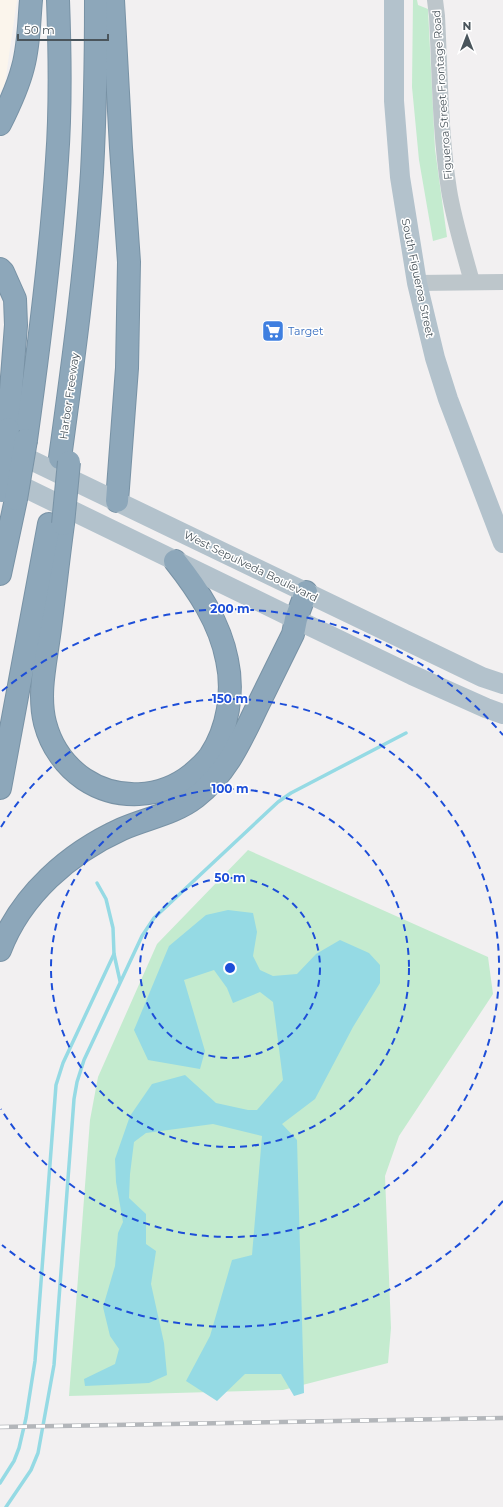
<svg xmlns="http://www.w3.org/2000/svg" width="503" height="1507" font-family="Montserrat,sans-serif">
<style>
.commercial{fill:#fbf5ec}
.green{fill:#c4ebcf}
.water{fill:#95dae4}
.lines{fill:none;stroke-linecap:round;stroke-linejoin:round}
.stream{stroke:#95dae4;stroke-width:3.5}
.highway-casing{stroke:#7892a5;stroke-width:24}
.minor{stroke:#bdc6cb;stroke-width:16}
.major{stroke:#b3c2cc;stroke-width:20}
.highway{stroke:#8da7ba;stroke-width:22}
.rail-casing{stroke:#b3b6ba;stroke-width:4.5}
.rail{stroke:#fff;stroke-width:3;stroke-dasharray:9;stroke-linecap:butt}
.highway-bridge-casing{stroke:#7892a5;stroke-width:24;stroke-linecap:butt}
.highway-bridge{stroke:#8da7ba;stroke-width:22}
.ring{fill:none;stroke:#1d4ed8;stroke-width:2;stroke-dasharray:7 5}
.labels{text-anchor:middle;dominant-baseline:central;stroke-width:3;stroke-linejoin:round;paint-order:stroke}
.street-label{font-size:11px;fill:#4a555c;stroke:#fff}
.shop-label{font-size:11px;fill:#366cbe;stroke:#fff;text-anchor:start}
.centre{fill:#1d4ed8;stroke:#fff;stroke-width:2}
.ring-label{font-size:12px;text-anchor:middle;font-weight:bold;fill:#1d4ed8;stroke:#fff;stroke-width:3;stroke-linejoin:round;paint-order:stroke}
</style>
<rect width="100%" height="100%" fill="#f2f0f1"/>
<path class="commercial" d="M0,0H17L5,83L0,93Z"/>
<g class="green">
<path d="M413,0H417L418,5L428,9L435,149L447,237L433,241L419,160L412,87Z"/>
<path d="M248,850L488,957L493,994L399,1136L385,1176L391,1328L388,1363L283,1390L69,1396L90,1120L98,1077L157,944Z"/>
</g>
<path class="water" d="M228,910L253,913L257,932L253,956L260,970L273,976L297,974L316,954L340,940L369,953L380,965V983L353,1027L315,1099L282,1124L297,1140L304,1393L294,1396L281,1374H245L217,1401L186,1381L210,1336L232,1260L252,1255L262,1136L213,1124L146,1133L134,1142L130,1174L129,1198L146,1214V1244L156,1251L151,1284L164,1343L167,1375L149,1383L85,1386L84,1379L115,1364L119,1349L110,1336L103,1307L115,1266L118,1233L123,1222L116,1182L115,1159L130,1116L152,1084L185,1075L216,1103L248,1110H257L283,1080L273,1002L260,992L233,1003L227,988L214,970L184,980L205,1051L200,1069L148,1060L134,1030L169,946L206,915Z"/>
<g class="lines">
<g class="stream">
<path d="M97,883L106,899L113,928L114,954L120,981"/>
<path d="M0,1483L14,1461L19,1448L26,1418L35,1361L56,1085L63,1063L114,954"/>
<path d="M6,1507L31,1470L38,1453L54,1365L74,1099L77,1082L84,1060L142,936L154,918L278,802L291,793L406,733"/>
</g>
<g class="highway-casing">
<g id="highway">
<path d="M113,0L121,148L129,262L127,368L117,501"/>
<path d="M0,124C9,106 18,87 23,67C29,45 29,22 31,0"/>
<path d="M0,269L3,272L15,299L16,325L8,429"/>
<path d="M26,440C39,347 51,254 57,160C61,107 60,53 58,0"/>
<path d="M60,458C73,363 86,268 92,172C95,115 96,58 96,0"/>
<path d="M63,524C58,561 54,599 49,636C45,665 38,695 45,723C51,746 65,766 84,779C117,801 161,799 192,774C198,769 205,763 210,756C228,729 234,692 227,660C220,623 198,590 175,561"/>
<path d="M0,574L16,499"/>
<path d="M0,788L49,524"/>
<path d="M0,950C21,895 69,853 122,829C147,818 174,814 196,797C228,772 241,740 258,705C270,681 281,658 293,634L296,619L306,592"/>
</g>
</g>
<g class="minor">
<path d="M435,0L437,16C440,74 440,133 449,190C454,221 464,252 472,282"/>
<path d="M417,283L503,282"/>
</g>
<g class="major">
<path d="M394,0V101L400,177L417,283L435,358L448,399L503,543"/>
<path d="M10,450L482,677L503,684"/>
<path d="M5,478L289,616L412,675L486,708L503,714"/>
</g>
<use href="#highway" class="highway"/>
<g class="rail-casing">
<path id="rail" d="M0,1427L503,1418"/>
</g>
<use href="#rail" class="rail"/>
<g class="highway-bridge-casing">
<g id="highway-bridge">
<path d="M2,491L8,429"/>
<path d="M16,499L26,440"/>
<path d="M63,524L69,462"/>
</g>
</g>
<use href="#highway-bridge" class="highway-bridge"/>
</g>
<g class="ring">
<circle cx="230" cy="968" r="90"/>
<circle cx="230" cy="968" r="179"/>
<path d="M1 827A269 269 0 1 1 1 1109"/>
<path d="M503 1201A359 359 0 0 1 2 1245M2 691A359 359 0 0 1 503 735"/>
</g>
<defs>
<g id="supermarket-square" transform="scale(1.15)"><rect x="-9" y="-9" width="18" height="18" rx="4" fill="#3f7fe0" stroke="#fff"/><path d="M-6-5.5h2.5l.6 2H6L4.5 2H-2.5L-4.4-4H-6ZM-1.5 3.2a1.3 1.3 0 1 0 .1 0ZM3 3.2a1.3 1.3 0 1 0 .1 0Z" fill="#fff"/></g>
</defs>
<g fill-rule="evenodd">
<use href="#supermarket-square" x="273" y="331"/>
</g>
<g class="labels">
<g class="street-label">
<text transform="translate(442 95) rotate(-94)">Figueroa Street Frontage Road</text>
<text transform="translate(418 278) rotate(78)">South Figueroa Street</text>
<text transform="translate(69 396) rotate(-82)">Harbor Freeway</text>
<text transform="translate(251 566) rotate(26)">West Sepulveda Boulevard</text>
</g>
<g class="shop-label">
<text x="288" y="331">Target</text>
</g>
</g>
<circle cx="230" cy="968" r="6" class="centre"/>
<g class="ring-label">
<text x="230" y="613">200 m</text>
<text x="230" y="703">150 m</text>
<text x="230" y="793">100 m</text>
<text x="230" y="882">50 m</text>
</g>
<g transform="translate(467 36)" stroke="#ffffff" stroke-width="3" paint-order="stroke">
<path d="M0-3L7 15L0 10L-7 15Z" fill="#4a555c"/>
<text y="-6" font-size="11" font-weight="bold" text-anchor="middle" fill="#4a555c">N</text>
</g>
<path d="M18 34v6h90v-6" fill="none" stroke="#4a555c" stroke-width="2"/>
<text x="24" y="34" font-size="12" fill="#4a555c" stroke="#ffffff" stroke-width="3" paint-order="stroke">50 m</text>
</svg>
